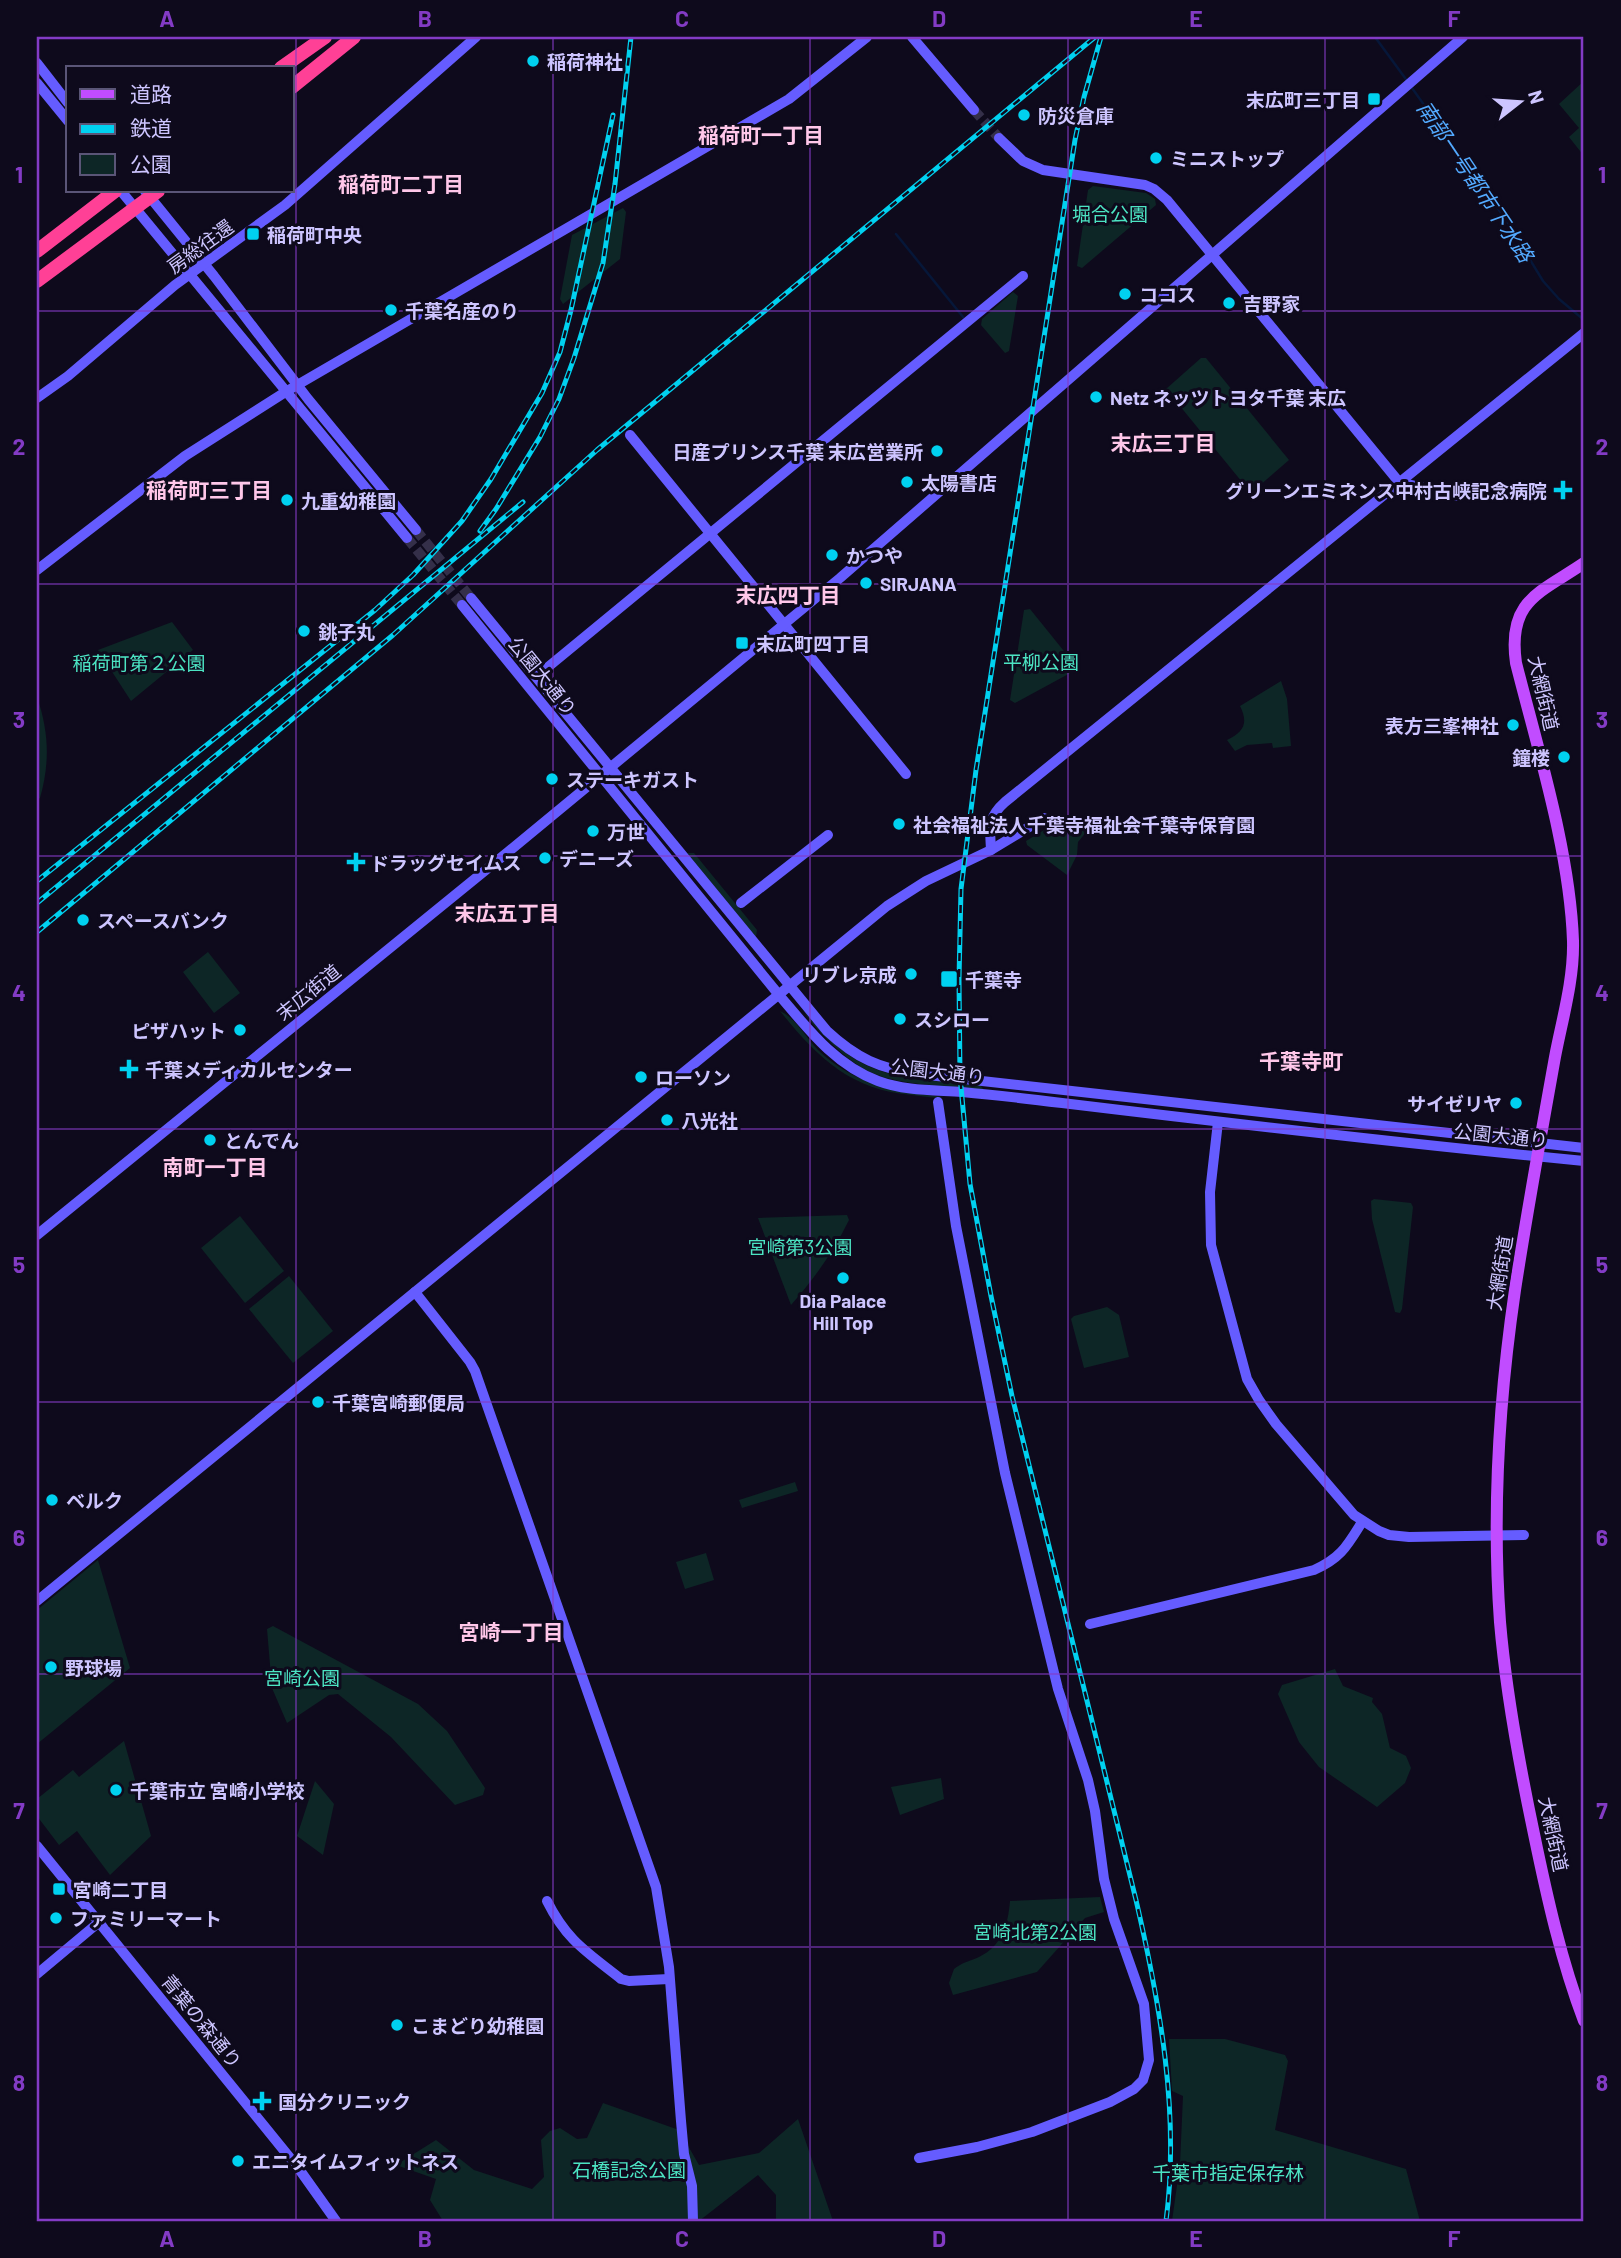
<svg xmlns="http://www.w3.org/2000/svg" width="1621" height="2258" font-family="Barlow,'Noto Sans JP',sans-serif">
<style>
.green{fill:#0d2626}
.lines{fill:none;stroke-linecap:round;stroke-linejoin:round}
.stream{stroke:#061739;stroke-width:2.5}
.secondary-tunnel{stroke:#342f49;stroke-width:10;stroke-dasharray:10 5;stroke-linecap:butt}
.secondary{stroke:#655cff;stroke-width:10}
.primary{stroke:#c14cff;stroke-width:12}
.highway{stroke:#ff4096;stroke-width:14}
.rail-casing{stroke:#00d1f0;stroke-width:5}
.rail{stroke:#0e0a1c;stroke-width:2.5;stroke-dasharray:8;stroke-linecap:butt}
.grid{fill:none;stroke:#833bc5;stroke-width:2;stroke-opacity:0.55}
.poi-dot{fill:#00d1f0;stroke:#0e0a1c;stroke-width:2.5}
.labels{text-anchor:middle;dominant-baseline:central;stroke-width:6;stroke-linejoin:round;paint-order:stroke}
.poi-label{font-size:19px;font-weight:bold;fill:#cdc5ff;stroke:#0e0a1c;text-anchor:start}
.park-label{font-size:19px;fill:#4ce4c3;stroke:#0e0a1c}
.street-label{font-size:19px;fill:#cdc5ff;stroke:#0e0a1c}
.neighbourhood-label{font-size:21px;font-weight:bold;fill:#ffc7e9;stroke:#0e0a1c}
.water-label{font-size:21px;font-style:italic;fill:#53aaff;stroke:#0e0a1c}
.neatline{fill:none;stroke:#833bc5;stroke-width:2.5}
.grid-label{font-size:23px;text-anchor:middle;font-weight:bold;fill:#833bc5}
</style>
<rect width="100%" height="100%" fill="#0e0a1c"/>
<g class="green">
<path d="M1584,81V156L1569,137L1579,128L1559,104Z"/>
<path d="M1093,186L1146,193L1155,199L1156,205L1082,268L1077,266L1088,190Z"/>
<path d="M623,208L626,212L620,259L563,304L560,299L572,235Z"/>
<path d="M1013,292L1018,296L1009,351L1005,353L981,325L982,319Z"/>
<path d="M1201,358H1206L1289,460L1251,493L1166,389Z"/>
<path d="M1030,609L1076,666L1074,671L1015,703L1010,700L1024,610Z"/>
<path d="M172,622L193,650L131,701L98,650Z"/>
<path d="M1281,681L1287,699L1291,746L1273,748L1272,743L1247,745L1235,751L1227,740C1243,732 1249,724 1240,706Z"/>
<path d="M37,697C49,732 50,763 40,798L37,800Z"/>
<path d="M1064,818L1087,831L1078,842L1077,855L1067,875L1027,845L1026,841Z"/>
<path d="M687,853H694L757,930L756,937Z"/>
<path d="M208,952L240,993L214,1013L183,972Z"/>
<path d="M803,1010C860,1082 897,1076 981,1086L984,1090C970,1091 954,1088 940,1086C888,1081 865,1078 827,1039C818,1031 809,1020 803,1010Z"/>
<path d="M780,1011C796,1018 806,1038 818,1050C853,1084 897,1092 944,1097C933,1099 922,1096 912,1095C850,1090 817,1057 780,1011Z"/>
<path d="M1374,1199L1411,1203L1413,1207L1402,1309L1400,1313L1395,1312L1372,1219L1371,1201Z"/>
<path d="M847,1215L849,1220C834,1251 814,1279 791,1305L758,1218Z"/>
<path d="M240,1216L284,1271L245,1303L201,1248Z"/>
<path d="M289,1276L333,1331L293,1363L249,1309Z"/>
<path d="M1107,1307L1119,1315L1129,1357L1084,1368L1071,1319L1074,1316Z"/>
<path d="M795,1482L798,1491L742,1508L739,1500Z"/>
<path d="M706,1553L714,1580L685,1589L676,1562Z"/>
<path d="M98,1560L130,1668L37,1744V1610Z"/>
<path d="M273,1626L418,1704L447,1731L485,1788L483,1795L455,1805L391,1737L338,1694L329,1695L287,1723L272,1688L267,1629Z"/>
<path d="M1335,1669L1343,1686L1373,1698L1372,1702L1382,1714L1390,1748L1406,1756L1411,1768L1405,1783L1377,1807L1319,1767L1299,1742L1278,1694L1282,1685Z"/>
<path d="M124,1741L151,1836L110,1875L77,1831L59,1845L37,1816V1799L73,1770L79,1777Z"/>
<path d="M941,1778L944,1799L900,1815L891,1787Z"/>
<path d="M315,1781L334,1804L323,1855L297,1836Z"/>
<path d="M1100,1897L1104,1912L1085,1918L1037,1972L953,1995L949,1983L954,1969C961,1963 970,1961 979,1957C1002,1946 1008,1925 1010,1901Z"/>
<path d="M1169,2039H1225L1285,2055L1288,2061L1275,2130L1406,2169L1420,2221H1172L1180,2164L1183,2096L1172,2091Z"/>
<path d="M603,2103L679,2130L699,2165L759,2153L798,2119L833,2221H776V2195L758,2175L699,2221H443L430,2200L436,2179L396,2165L436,2140L474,2170L532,2189L544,2177L541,2140L550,2131L560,2128L577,2139L587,2138Z"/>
</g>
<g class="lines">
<g class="stream">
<path d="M1375,37L1408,82"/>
<path d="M1412,88L1504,217L1543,281L1559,299L1584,320"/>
<path d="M896,234L963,317"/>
</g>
<g class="secondary-tunnel">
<path d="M974,110L999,138"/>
<path d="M416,530L471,598"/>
<path d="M407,538L462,605"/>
</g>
<g class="secondary">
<path d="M912,37L974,110"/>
<path d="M37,63L68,103"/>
<path d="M37,83L68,121"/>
<path d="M999,138L1023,161L1043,170L1145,185L1154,189L1167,200L1399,482L1458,496"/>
<path d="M121,191L407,538"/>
<path d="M145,191L214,276L308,399L416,530"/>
<path d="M37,398L68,376L175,285L285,205L476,37"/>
<path d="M630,435L906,774"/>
<path d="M37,570L185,456L287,391L789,99L867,37"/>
<path d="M471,598L827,1031C856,1058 880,1069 919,1074L1584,1148"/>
<path d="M462,605L779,995C808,1029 835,1065 878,1081C905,1091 934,1090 962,1092C995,1095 1029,1099 1062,1103C1236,1124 1410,1144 1584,1161"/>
<path d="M548,667L1023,276"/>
<path d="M991,850C990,828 987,818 1005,802L1584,333"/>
<path d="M741,903L828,835"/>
<path d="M1218,1122L1210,1192L1211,1245L1247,1379L1259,1400L1276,1424L1354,1515L1379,1531L1389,1535L1409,1537L1524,1535"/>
<path d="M37,1235L508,852L840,578L1463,37"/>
<path d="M415,1292L470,1362L475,1371L656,1887L669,1967L681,2121L684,2154L692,2186L693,2221"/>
<path d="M37,1601L887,906L926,881L991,850L1044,818"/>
<path d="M1090,1624L1314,1570C1341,1558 1347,1546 1362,1522"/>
<path d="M37,1846L299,2169L336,2221"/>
<path d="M547,1901C567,1941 587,1952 621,1979L629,1981L669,1979"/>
<path d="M37,1974L98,1923"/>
<path d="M919,2158L977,2147L1032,2132L1110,2102L1134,2089L1143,2080L1149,2060L1144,2004L1114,1919L1104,1879L1095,1811L1088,1780L1058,1689L1005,1473L956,1226L938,1102"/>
</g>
<path class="primary" d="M1584,563C1540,593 1507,600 1516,663C1538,750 1570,852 1573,941C1574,980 1562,1020 1555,1057C1541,1135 1527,1212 1515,1290C1499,1399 1492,1511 1500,1622C1506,1693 1519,1763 1534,1834C1547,1897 1561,1960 1584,2021"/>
<g class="highway">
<path d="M281,68L325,37"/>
<path d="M292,87L354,37"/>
<path d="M37,251L115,191"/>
<path d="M37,281L158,191"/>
</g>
<g class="rail-casing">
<g id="rail">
<path d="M1101,37L1084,97L1075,140L976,770L961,889L959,979L960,1076L970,1184L991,1296L1012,1396L1136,1900C1160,2004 1180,2114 1166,2221"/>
<path d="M480,531L496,509L540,437L559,399L574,358L603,263L615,184L631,37"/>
<path d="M37,881L375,610L413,575L462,521L491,479L542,393L560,352L571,310L613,115"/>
<path d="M37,903L523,502"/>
<path d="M37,932L393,635L597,450L1095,37"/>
</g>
</g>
<use href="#rail" class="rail"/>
</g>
<path class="grid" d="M296,37V2221M553,37V2221M810,37V2221M1068,37V2221M1325,37V2221M37,311H1584M37,584H1584M37,856H1584M37,1129H1584M37,1402H1584M37,1674H1584M37,1947H1584"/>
<g class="poi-dot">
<circle cx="533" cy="61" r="7"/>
<rect x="1367" y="92" width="14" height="14" rx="3.5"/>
<circle cx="1024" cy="115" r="7"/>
<circle cx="1156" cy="158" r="7"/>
<rect x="246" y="227" width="14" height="14" rx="3.5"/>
<circle cx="1125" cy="294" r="7"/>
<circle cx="1229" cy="303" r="7"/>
<circle cx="391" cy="310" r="7"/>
<circle cx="1096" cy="397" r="7"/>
<circle cx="937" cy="451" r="7"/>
<circle cx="907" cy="482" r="7"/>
<path d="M1559.5 479.5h7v7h7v7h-7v7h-7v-7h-7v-7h7z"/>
<circle cx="287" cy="500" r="7"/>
<circle cx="832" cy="555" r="7"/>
<circle cx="866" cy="583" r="7"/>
<circle cx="304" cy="631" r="7"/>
<rect x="735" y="636" width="14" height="14" rx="3.5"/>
<circle cx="1513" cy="725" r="7"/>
<circle cx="1564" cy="757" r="7"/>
<circle cx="552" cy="779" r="7"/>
<circle cx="899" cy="824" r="7"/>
<circle cx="593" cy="831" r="7"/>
<circle cx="545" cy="858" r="7"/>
<path d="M352.5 851.5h7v7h7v7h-7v7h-7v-7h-7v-7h7z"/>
<circle cx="83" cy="920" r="7"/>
<circle cx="911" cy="974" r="7"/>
<rect x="940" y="970" width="18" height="18" rx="3.5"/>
<circle cx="900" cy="1019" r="7"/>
<circle cx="240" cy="1030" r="7"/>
<path d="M125.5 1058.5h7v7h7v7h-7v7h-7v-7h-7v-7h7z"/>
<circle cx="641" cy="1077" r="7"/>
<circle cx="1516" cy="1103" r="7"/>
<circle cx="667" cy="1120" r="7"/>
<circle cx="210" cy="1140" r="7"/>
<circle cx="843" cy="1278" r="7"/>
<circle cx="318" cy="1402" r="7"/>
<circle cx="52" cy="1500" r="7"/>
<circle cx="51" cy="1667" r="7"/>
<circle cx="116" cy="1790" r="7"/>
<rect x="52" y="1882" width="14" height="14" rx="3.5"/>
<circle cx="56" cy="1918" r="7"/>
<circle cx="397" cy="2025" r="7"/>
<path d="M258.5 2090.5h7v7h7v7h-7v7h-7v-7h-7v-7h7z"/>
<circle cx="238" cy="2161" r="7"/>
</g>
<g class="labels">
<g class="poi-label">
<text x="547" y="61">稲荷神社</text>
<text x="1360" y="99" text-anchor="end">末広町三丁目</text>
<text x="1038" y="115">防災倉庫</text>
<text x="1170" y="158">ミニストップ</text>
<text x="267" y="234">稲荷町中央</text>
<text x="1139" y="294">ココス</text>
<text x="1243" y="303">吉野家</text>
<text x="405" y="310">千葉名産のり</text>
<text x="1110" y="397">Netz ネッツトヨタ千葉 末広</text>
<text x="923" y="451" text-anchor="end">日産プリンス千葉 末広営業所</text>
<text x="921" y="482">太陽書店</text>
<text x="1547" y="490" text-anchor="end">グリーンエミネンス中村古峡記念病院</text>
<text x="301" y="500">九重幼稚園</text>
<text x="846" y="555">かつや</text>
<text x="880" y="583">SIRJANA</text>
<text x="318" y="631">銚子丸</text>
<text x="756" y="643">末広町四丁目</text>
<text x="1499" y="725" text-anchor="end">表方三峯神社</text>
<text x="1550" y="757" text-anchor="end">鐘楼</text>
<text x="566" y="779">ステーキガスト</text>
<text x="913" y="824">社会福祉法人千葉寺福祉会千葉寺保育園</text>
<text x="607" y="831">万世</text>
<text x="559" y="858">デニーズ</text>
<text x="370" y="862">ドラッグセイムス</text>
<text x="97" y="920">スペースバンク</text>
<text x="897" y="974" text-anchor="end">リブレ京成</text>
<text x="965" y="979">千葉寺</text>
<text x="914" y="1019">スシロー</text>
<text x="226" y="1030" text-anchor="end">ピザハット</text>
<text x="145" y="1069">千葉メディカルセンター</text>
<text x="655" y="1077">ローソン</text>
<text x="1502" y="1103" text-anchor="end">サイゼリヤ</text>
<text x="681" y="1120">八光社</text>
<text x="224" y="1140">とんでん</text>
<text x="843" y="1300" text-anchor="middle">Dia Palace<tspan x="843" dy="22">Hill Top</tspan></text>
<text x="332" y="1402">千葉宮崎郵便局</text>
<text x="66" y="1500">ベルク</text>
<text x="65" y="1667">野球場</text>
<text x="130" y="1790">千葉市立 宮崎小学校</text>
<text x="73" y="1889">宮崎二丁目</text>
<text x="70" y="1918">ファミリーマート</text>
<text x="411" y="2025">こまどり幼稚園</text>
<text x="278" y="2101">国分クリニック</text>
<text x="252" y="2161">エニタイムフィットネス</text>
</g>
<g class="park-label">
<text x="1110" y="213">堀合公園</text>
<text x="1041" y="661">平柳公園</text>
<text x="139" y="662">稲荷町第２公園</text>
<text x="800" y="1246">宮崎第3公園</text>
<text x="302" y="1677">宮崎公園</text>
<text x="1035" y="1931">宮崎北第2公園</text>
<text x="629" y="2169">石橋記念公園</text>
<text x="1228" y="2172">千葉市指定保存林</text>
</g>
<g class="street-label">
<text transform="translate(200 246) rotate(-36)">房総往還</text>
<text transform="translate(543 676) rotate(51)">公園大通り</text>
<text transform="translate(1544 693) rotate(77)">大網街道</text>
<text transform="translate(308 992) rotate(-39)">末広街道</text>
<text transform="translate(938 1071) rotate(7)">公園大通り</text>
<text transform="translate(1501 1135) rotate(6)">公園大通り</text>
<text transform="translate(1499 1273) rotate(-81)">大網街道</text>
<text transform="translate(1554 1834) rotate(78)">大網街道</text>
<text transform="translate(202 2021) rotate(51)">青葉の森通り</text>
</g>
<g class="neighbourhood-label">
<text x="761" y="134">稲荷町一丁目</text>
<text x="401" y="183">稲荷町二丁目</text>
<text x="1163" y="442">末広三丁目</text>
<text x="209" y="489">稲荷町三丁目</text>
<text x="788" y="594">末広四丁目</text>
<text x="507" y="912">末広五丁目</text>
<text x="1301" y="1060">千葉寺町</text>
<text x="215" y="1166">南町一丁目</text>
<text x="511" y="1631">宮崎一丁目</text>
</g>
<g class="water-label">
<text transform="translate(1476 181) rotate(56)">南部一号都市下水路</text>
</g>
</g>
<rect width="1621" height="2258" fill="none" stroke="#0e0a1c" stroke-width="77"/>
<rect x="66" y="66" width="228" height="126" fill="#0e0a1c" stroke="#5a5577" stroke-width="2"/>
<rect x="80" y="89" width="35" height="10" fill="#c14cff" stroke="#5a5577" stroke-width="2"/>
<text x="130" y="102" font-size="21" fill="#cdc5ff">道路</text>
<rect x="80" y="124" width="35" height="10" fill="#00d1f0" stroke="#5a5577" stroke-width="2"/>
<text x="130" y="136" font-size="21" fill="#cdc5ff">鉄道</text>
<rect x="80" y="154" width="35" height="21" fill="#0d2626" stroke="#5a5577" stroke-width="2"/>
<text x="130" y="172" font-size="21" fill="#cdc5ff">公園</text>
<g transform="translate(1520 102) rotate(73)" stroke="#0e0a1c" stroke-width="5" paint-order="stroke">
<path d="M0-5L12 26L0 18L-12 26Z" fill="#cdc5ff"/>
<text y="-10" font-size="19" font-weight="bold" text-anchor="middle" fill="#cdc5ff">N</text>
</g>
<rect x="38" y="38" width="1544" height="2182" class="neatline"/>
<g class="grid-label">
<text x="167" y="27">A</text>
<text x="425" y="27">B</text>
<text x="682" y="27">C</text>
<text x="939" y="27">D</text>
<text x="1196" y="27">E</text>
<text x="1454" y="27">F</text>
<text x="19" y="183">1</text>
<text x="1602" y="183">1</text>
<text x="19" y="455">2</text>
<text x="1602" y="455">2</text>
<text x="19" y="728">3</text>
<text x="1602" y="728">3</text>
<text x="19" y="1001">4</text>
<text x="1602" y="1001">4</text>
<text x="19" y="1273">5</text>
<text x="1602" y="1273">5</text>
<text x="19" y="1546">6</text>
<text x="1602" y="1546">6</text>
<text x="19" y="1819">7</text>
<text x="1602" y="1819">7</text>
<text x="19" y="2091">8</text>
<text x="1602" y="2091">8</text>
<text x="167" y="2247">A</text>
<text x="425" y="2247">B</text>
<text x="682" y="2247">C</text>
<text x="939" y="2247">D</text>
<text x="1196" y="2247">E</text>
<text x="1454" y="2247">F</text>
</g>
</svg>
